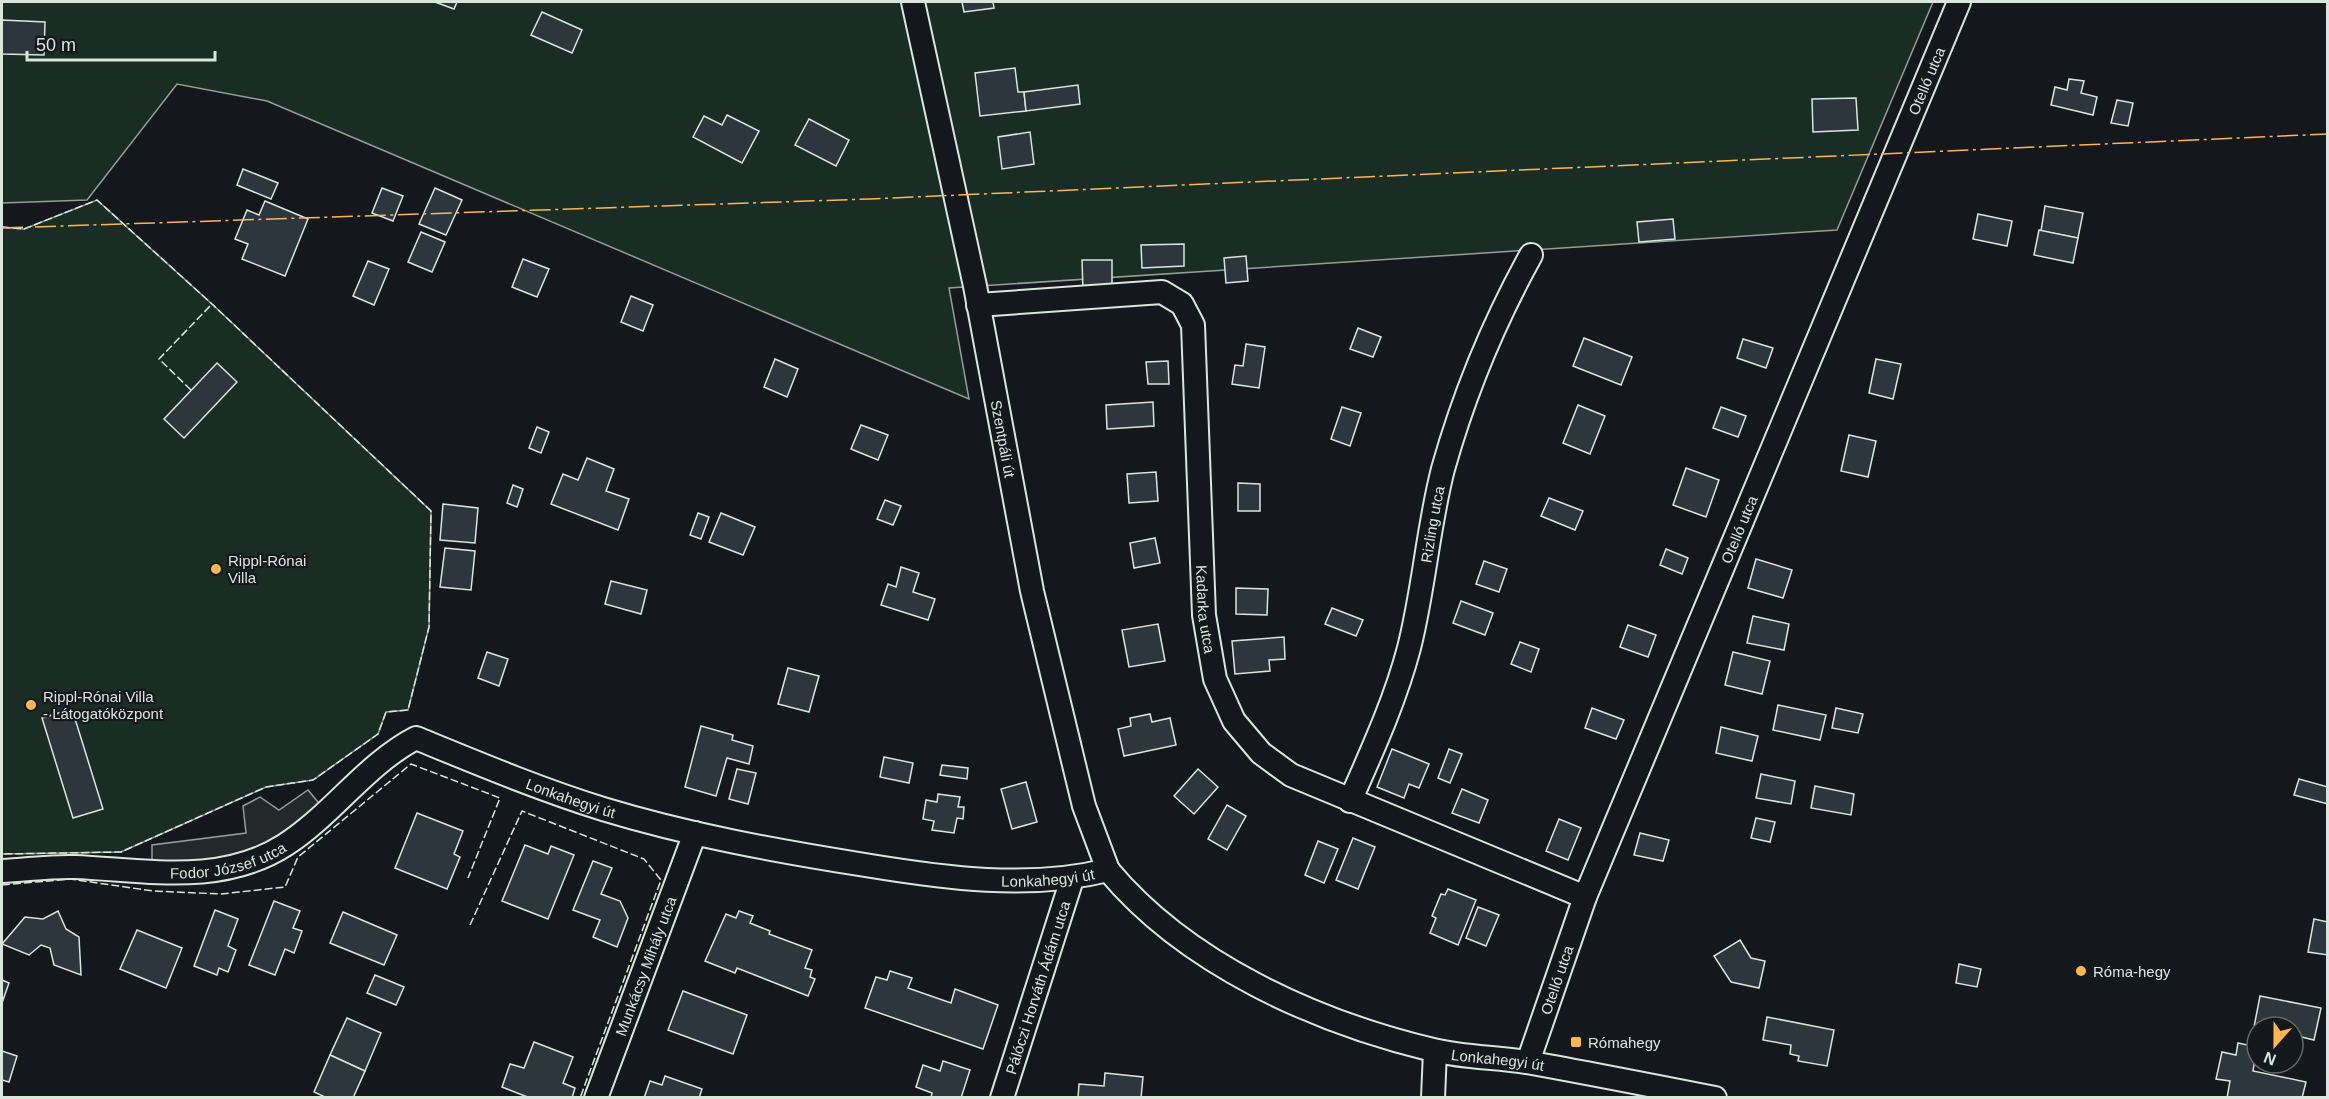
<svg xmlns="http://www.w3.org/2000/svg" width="2329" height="1099" font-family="Arial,sans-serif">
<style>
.green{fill:#1a2d24;stroke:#939e99;stroke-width:1.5}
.parking{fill:#24282b;stroke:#939e99;stroke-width:1.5}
.building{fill:#2c363c;stroke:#d8e6dc;stroke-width:1.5}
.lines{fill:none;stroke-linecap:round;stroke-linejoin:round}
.street-casing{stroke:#d8e6dc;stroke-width:26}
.street{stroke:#14181c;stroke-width:22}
.fence{stroke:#d8e6dc;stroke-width:1.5;stroke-dasharray:8 3;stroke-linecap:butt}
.power{stroke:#ffb74d;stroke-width:1.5;stroke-dasharray:21 4.5 3 4.5;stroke-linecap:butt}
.poi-dot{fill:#ffb74d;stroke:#14181c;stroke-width:2}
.labels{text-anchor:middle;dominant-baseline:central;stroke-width:4.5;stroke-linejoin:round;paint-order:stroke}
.street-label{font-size:15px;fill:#d8e6dc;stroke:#14181c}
.poi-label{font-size:15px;fill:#d8e6dc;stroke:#14181c;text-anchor:start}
</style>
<rect width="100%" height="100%" fill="#14181c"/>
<g class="green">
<path d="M2,2H1933L1837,230L949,288L969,399L267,101L177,84L87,200L2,203Z"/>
<path d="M97,200L212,304L431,511L429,627L408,710L386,712L378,734L313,780L266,787L121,852L2,854V227L24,229Z"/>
</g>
<path class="parking" d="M308,790L327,813L284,846L152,873V845L246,833L243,806L260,797L279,810Z"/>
<g class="building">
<path d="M435,2H457L454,9Z"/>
<path d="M962,2H993L994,8L964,12Z"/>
<path d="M542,12L582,30L572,53L531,35Z"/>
<path d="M2,20L45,22L44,55L2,54Z"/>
<path d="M1015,68L1018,92H1024L1026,111L980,116L975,73Z"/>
<path d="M2069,79L2084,81L2081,93L2097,97L2093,115L2051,105L2055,87L2067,90Z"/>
<path d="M1078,85L1080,104L1026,111L1024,92Z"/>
<path d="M1856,98L1858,130L1813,132L1812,99Z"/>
<path d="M2117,100L2133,103L2128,126L2111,123Z"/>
<path d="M727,115L759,131L742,163L693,137L704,116L722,125Z"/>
<path d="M809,119L849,140L836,166L795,145Z"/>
<path d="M1030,132L1034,164L1002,169L998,137Z"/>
<path d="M243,169L278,183L271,199L237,185Z"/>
<path d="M382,188L403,196L393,221L372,213Z"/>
<path d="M435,188L462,200L446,235L419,224Z"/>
<path d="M265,201L308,219L285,276L242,259L248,244L235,239L247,210L259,215Z"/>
<path d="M2045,206L2083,213L2078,238L2041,231Z"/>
<path d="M1978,214L2012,221L2007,246L1973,239Z"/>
<path d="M1673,219L1675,239L1639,242L1637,222Z"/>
<path d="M2039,230L2078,238L2073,263L2034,255Z"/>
<path d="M421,232L445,242L432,272L408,262Z"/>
<path d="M1184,244V266L1142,268L1141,245Z"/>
<path d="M1246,256L1248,281L1226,283L1224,258Z"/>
<path d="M523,259L549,269L537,297L512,287Z"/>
<path d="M1082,260H1112V291H1083Z"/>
<path d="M368,261L389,269L374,305L353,296Z"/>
<path d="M631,296L653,305L643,331L621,322Z"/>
<path d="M1358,328L1381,337L1373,357L1350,349Z"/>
<path d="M1584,338L1632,357L1621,385L1573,366Z"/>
<path d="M1743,339L1773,348L1766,368L1737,358Z"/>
<path d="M1246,344L1265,347L1259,388L1232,384L1235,365L1243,366Z"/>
<path d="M775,359L798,369L787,397L764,387Z"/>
<path d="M1876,359L1901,364L1893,399L1869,393Z"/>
<path d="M1168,361L1169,384H1148L1146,362Z"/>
<path d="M217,363L237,382L184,438L164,419Z"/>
<path d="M1153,402L1154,426L1107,429L1106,405Z"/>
<path d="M1578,405L1605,416L1590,454L1563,443Z"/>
<path d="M1342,407L1361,413L1350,446L1331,439Z"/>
<path d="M1721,407L1746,416L1738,437L1713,428Z"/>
<path d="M861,425L888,435L878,460L851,449Z"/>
<path d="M537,427L549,432L541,453L529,448Z"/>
<path d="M1849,435L1876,441L1868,477L1841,471Z"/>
<path d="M587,458L614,469L606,491L629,499L618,530L551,504L563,474L578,480Z"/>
<path d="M1686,468L1719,480L1706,517L1673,505Z"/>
<path d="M1156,472L1158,501L1129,503L1127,474Z"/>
<path d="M1238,483L1260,484V511H1238Z"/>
<path d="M513,485L523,489L517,507L507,503Z"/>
<path d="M1549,498L1583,511L1575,530L1541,516Z"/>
<path d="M885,500L901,506L893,525L877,519Z"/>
<path d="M443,504L478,508L475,543L440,540Z"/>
<path d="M698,513L709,517L701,539L690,535Z"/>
<path d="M721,513L755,527L743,555L709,542Z"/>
<path d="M1155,538L1160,563L1134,568L1130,543Z"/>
<path d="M445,548L475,551L471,590L440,587Z"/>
<path d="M1666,549L1688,558L1682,574L1660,565Z"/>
<path d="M1756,559L1792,570L1783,598L1748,588Z"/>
<path d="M1484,561L1507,569L1499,592L1476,584Z"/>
<path d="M901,567L919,573L913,592L935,599L928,620L881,605L888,584L896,587Z"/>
<path d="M611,581L647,590L641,614L605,604Z"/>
<path d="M1236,588L1268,589L1267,615L1236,614Z"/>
<path d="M1461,601L1493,613L1485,635L1453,623Z"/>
<path d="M1332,608L1363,620L1356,636L1325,624Z"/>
<path d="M1753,616L1789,624L1784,650L1747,643Z"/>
<path d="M1158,624L1165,661L1129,667L1122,630Z"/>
<path d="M1628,625L1656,635L1648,657L1620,647Z"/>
<path d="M1284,637L1285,659L1269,660L1270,671L1235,674L1232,641Z"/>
<path d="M1520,642L1539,649L1531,672L1511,664Z"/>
<path d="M487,652L508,659L499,686L478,678Z"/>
<path d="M1733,652L1770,661L1762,694L1725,685Z"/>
<path d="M788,668L819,676L809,712L778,704Z"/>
<path d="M1778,705L1826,715L1820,740L1773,730Z"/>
<path d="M1592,708L1624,720L1616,739L1585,728Z"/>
<path d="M1836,708L1863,714L1858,733L1832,728Z"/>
<path d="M72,709L103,809L73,818L42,718Z"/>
<path d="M1150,714L1152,722L1170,718L1176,745L1124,756L1118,729L1131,726L1130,718Z"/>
<path d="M701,726L733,735L732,740L753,746L749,764L727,758L716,796L685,787Z"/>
<path d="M1721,727L1758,736L1752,761L1716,753Z"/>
<path d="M1392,749L1429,764L1419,788L1409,784L1404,798L1377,787Z"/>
<path d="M1449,749L1462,754L1450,783L1438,778Z"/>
<path d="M884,757L913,763L909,783L880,777Z"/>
<path d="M942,765L968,768L967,779L940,775Z"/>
<path d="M737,769L756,773L748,804L729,799Z"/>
<path d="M1198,769L1218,787L1194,814L1174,796Z"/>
<path d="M1761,774L1795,781L1791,804L1756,798Z"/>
<path d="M2299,779L2328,787V804L2294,795Z"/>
<path d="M1026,782L1037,822L1012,829L1001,789Z"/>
<path d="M1815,786L1854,794L1851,815L1811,808Z"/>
<path d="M1462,789L1488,800L1479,823L1452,813Z"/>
<path d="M938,794L960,797L958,807H964L963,819L957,818L954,833L932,830L934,821L923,819L926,800L937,802Z"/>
<path d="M1227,805L1246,816L1227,850L1208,839Z"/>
<path d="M417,813L463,831L454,854L460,857L447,889L395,868Z"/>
<path d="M1756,818L1775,822L1770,842L1751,838Z"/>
<path d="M1559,819L1581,828L1568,860L1546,851Z"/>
<path d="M1640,833L1669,840L1663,861L1634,855Z"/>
<path d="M1353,838L1375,847L1358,889L1336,880Z"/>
<path d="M1318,841L1338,849L1324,883L1305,875Z"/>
<path d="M525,845L548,854L551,846L574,855L548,919L502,901Z"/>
<path d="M593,861L612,868L601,894L620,901L628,918L617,947L593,937L600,920L573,910Z"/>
<path d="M1448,889L1476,900L1458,945L1430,933L1436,918L1432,916L1441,894L1445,895Z"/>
<path d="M274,901L300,911L293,928L302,931L294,953L285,949L275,975L249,965Z"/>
<path d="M1478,907L1499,915L1486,946L1466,938Z"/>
<path d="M215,910L238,919L228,946L236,950L228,972L219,968L217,975L194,966Z"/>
<path d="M58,911L66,929L79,937L81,975L54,965L50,948L41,945L29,955L2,944L25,917L43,919Z"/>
<path d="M739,911L753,916L750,923L770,931L769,934L812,950L805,968L812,970L810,977L815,979L808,996L737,968L735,973L705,961L726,914L736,918Z"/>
<path d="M343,912L397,935L384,965L330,943Z"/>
<path d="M2314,919L2328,922V955L2308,952Z"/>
<path d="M137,930L182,948L166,988L120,969Z"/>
<path d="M1740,940L1751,958L1765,961L1759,988L1731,982L1714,956Z"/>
<path d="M1959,964L1981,969L1977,987L1956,983Z"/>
<path d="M890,971L912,978L908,988L951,1003L955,989L998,1005L983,1049L865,1008L876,977L887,980Z"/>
<path d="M375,975L404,987L396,1005L367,993Z"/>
<path d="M2,980L9,983L2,1003Z"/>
<path d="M683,991L747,1015L733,1054L668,1030Z"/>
<path d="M2260,996L2321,1008L2314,1040L2293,1035V1027H2254Z"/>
<path d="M1767,1017L1834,1030L1827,1066L1798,1061L1799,1056L1790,1054L1791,1045L1763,1040Z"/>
<path d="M347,1018L381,1033L365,1071L330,1055Z"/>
<path d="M534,1042L573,1057L563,1083L575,1088L572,1098H530L502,1087L510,1064L524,1068Z"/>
<path d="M2238,1043L2257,1047L2253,1071L2306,1082L2302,1098H2227L2230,1081L2216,1079L2222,1052L2236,1055Z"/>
<path d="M2,1051L17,1056L9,1082L2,1080Z"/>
<path d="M330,1055L365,1071L353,1098H327L314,1092Z"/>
<path d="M943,1061L970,1070L961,1098H931L932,1093L916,1087L923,1065L940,1071Z"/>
<path d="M1105,1073L1143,1077L1141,1098H1078L1079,1084L1104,1086Z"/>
<path d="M665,1076L702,1089L699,1098H644L650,1081L662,1085Z"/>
</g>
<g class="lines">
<g class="street-casing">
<g id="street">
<path id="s1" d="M913,2L975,286L1032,591L1084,806L1108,870"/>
<path id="s2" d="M978,305L1162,292L1182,304L1193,325L1204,615L1215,679L1234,721L1261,753L1291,775L1585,897"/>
<path id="s3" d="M1350,801C1372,751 1395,701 1409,648C1424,589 1428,527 1443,469C1464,394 1494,322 1531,255"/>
<path id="s4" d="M2,871C26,870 51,866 75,867C146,870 221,886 285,845C332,815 366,764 416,738C477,763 539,789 603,809C688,835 777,851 865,865C944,878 1029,890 1108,870C1186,964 1316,1022 1433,1050C1465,1058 1499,1057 1532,1063C1593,1074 1654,1086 1715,1098"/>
<path id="s5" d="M1528,1062L1585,897L1959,2"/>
<path id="s6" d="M596,1098L695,833"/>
<path id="s7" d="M1002,1098L1072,879"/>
<path d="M1433,1098L1435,1051"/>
</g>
</g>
<use href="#street" class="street"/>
<g class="fence">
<path d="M2,227L24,229L97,200L212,304L431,511L429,627L408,710L386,712L378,734L313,780L266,787L121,852L2,854"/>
<path d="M191,390L159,359L212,304"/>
<path d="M2,885L70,879L153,891L221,894L285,887L298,857L411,764L500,798L468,878"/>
<path d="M470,925L522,811L644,859L661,880L580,1098"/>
</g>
<path class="power" d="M2,228L870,199L2328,134"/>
</g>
<g class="poi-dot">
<circle cx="216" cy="569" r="6"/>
<circle cx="31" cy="705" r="6"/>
<circle cx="2081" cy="971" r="6"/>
<rect x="1570" y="1036" width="12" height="12" rx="3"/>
</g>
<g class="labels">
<g class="street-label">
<text stroke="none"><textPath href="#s5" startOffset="1059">Otelló utca</textPath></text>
<text stroke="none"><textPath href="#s1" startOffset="446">Szentpáli út</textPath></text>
<text stroke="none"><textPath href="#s3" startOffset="290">Rizling utca</textPath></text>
<text stroke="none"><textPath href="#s5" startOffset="573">Otelló utca</textPath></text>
<text stroke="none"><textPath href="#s2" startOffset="516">Kadarka utca</textPath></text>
<text stroke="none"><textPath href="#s4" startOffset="624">Lonkahegyi út</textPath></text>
<text stroke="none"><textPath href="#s4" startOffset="228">Fodor József utca</textPath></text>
<text stroke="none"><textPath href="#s4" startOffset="1110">Lonkahegyi út</textPath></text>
<text stroke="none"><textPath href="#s6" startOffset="141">Munkácsy Mihály utca</textPath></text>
<text stroke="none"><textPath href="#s5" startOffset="87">Otelló utca</textPath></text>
<text stroke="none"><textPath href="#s7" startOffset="116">Pálóczi Horváth Ádám utca</textPath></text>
<text stroke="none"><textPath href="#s4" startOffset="1614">Lonkahegyi út</textPath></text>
</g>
<g class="poi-label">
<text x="228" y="560">Rippl-Rónai<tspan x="228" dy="17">Villa</tspan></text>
<text x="43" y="696">Rippl-Rónai Villa<tspan x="43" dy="17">- Látogatóközpont</tspan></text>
<text x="2093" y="971">Róma-hegy</text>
<text x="1588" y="1042">Rómahegy</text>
</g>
</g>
<rect width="2329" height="1099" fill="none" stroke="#d8e6dc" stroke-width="6"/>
<g transform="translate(2275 1045) rotate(201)"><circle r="28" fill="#14181c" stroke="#626a69" stroke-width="1.5"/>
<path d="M0-4.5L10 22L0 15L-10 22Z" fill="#ffb74d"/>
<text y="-9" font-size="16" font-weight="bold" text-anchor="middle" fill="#d8e6dc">N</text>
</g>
<path d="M27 51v9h188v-9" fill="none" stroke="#d8e6dc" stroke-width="3"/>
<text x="36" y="51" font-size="18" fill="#d8e6dc" stroke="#14181c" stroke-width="4.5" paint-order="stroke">50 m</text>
</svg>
